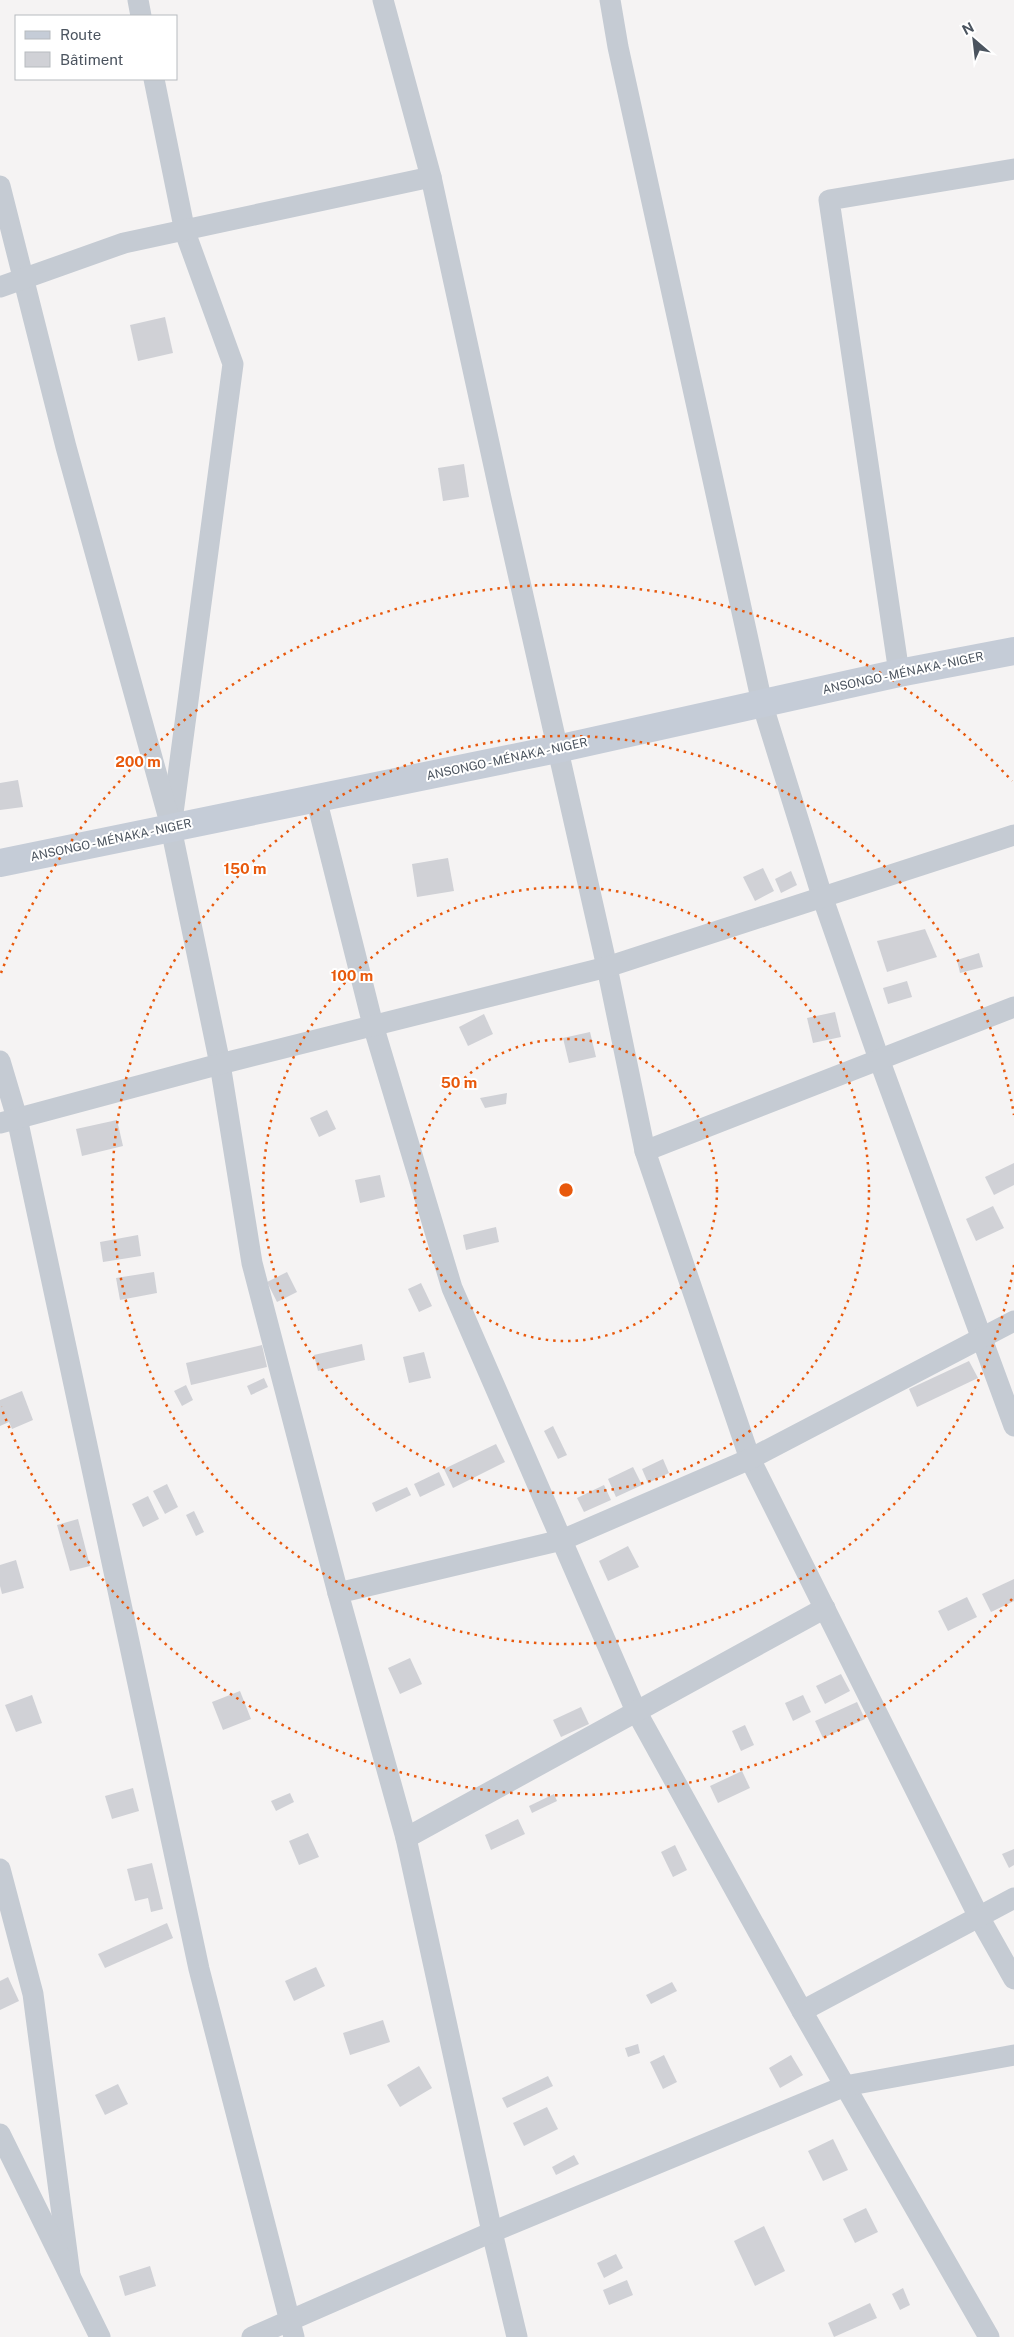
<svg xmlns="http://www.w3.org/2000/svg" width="1014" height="2337" font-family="'Public Sans',sans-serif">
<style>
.building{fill:#d0d1d6}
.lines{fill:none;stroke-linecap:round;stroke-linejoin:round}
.minor{stroke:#c5cbd3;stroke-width:21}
.secondary{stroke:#c5ccd7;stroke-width:28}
.ring{fill:none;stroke:#e8590c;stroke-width:2.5;stroke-dasharray:2.5 5}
.labels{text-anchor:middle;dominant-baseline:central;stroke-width:4;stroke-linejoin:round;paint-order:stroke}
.street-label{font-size:12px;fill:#4b545f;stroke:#fff}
.centre{fill:#e8590c;stroke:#fff;stroke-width:2.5}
.ring-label{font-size:15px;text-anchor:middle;font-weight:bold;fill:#e8590c;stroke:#fff;stroke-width:4;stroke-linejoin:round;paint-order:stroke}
</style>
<rect width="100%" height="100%" fill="#f5f3f3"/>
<g class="building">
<path d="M165,317L173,353L138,361L130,325Z"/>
<path d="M464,464L469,497L443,501L438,468Z"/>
<path d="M18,780L23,807L0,810V783Z"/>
<path d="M448,858L454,891L417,897L412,864Z"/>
<path d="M763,868L774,891L755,901L743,877Z"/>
<path d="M791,871L797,885L781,893L775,879Z"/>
<path d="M925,929L937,957L887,972L877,941Z"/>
<path d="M979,953L983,967L960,973L957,960Z"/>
<path d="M907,981L912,997L888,1004L883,988Z"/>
<path d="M835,1012L841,1037L813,1043L807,1018Z"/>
<path d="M484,1014L493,1034L468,1046L459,1027Z"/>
<path d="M590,1032L596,1057L569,1063L563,1038Z"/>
<path d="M507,1093L506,1104L485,1108L480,1098Z"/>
<path d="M327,1110L336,1129L319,1137L310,1118Z"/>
<path d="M117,1120L123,1146L82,1156L76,1129Z"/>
<path d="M1014,1163V1185L994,1195L985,1177Z"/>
<path d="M380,1175L385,1197L360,1203L355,1180Z"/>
<path d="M993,1206L1004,1228L976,1241L966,1219Z"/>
<path d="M496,1227L499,1242L466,1250L463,1235Z"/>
<path d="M138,1235L141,1256L103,1262L100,1242Z"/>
<path d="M154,1272L157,1293L120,1300L116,1278Z"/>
<path d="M287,1272L297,1292L277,1302L267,1282Z"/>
<path d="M421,1283L432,1306L419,1312L408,1289Z"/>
<path d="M362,1344L365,1360L318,1371L314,1355Z"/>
<path d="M262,1345L267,1367L191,1385L186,1363Z"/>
<path d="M424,1352L431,1378L409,1383L403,1357Z"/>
<path d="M969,1361L978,1378L917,1407L909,1389Z"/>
<path d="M264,1378L268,1387L251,1395L247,1386Z"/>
<path d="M186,1385L193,1400L182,1406L174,1391Z"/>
<path d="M22,1391L33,1420L12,1429L9,1422L0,1426V1400Z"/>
<path d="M553,1426L567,1455L558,1459L544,1431Z"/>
<path d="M496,1444L505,1462L453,1488L444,1469Z"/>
<path d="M663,1459L669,1473L648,1483L642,1469Z"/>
<path d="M633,1467L642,1485L616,1497L608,1479Z"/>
<path d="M439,1472L445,1485L420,1497L414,1484Z"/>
<path d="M167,1484L178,1507L165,1514L153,1491Z"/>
<path d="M604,1485L611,1500L584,1512L577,1498Z"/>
<path d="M407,1487L411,1495L376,1512L372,1503Z"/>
<path d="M148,1496L159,1519L143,1527L132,1504Z"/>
<path d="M194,1511L204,1532L196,1536L186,1515Z"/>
<path d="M78,1519L90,1566L70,1571L57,1525Z"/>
<path d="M628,1546L639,1567L608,1581L599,1561Z"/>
<path d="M16,1560L24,1588L2,1594L0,1586V1565Z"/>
<path d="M1014,1579V1601L991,1612L982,1594Z"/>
<path d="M967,1597L977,1617L948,1631L938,1611Z"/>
<path d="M410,1658L422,1684L400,1694L388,1668Z"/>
<path d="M841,1674L850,1691L825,1704L816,1686Z"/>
<path d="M240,1691L251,1719L223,1730L212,1702Z"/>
<path d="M32,1695L42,1723L16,1732L5,1705Z"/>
<path d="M803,1695L811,1712L793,1721L785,1703Z"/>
<path d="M857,1702L865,1719L823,1738L815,1721Z"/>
<path d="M581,1707L589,1724L561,1737L553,1720Z"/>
<path d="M745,1725L754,1745L741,1751L732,1731Z"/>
<path d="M742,1771L750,1788L718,1803L710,1786Z"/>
<path d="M133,1788L139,1811L112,1819L105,1796Z"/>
<path d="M290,1793L294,1802L276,1811L271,1801Z"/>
<path d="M554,1794L557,1801L532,1813L529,1806Z"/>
<path d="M518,1819L525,1834L491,1850L485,1835Z"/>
<path d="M308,1833L319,1857L299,1865L289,1841Z"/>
<path d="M675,1845L687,1870L673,1877L661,1852Z"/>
<path d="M1014,1849V1865L1009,1868L1002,1854Z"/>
<path d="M152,1863L163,1909L151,1912L148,1898L135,1901L127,1869Z"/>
<path d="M167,1923L173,1938L105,1968L98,1954Z"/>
<path d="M316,1967L325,1986L294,2001L285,1981Z"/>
<path d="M8,1977L19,2001L0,2010V1981Z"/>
<path d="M672,1982L677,1991L651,2004L646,1995Z"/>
<path d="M383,2020L390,2042L350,2055L343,2033Z"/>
<path d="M638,2044L640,2053L628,2057L625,2048Z"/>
<path d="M664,2055L677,2082L663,2089L650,2062Z"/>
<path d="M791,2055L803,2075L780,2088L769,2068Z"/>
<path d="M419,2066L432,2088L400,2107L387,2085Z"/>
<path d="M548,2076L553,2086L507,2108L502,2098Z"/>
<path d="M118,2084L128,2104L105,2115L95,2095Z"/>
<path d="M547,2107L558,2129L524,2146L513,2123Z"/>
<path d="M833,2139L848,2170L823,2181L808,2151Z"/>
<path d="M574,2155L579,2164L556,2175L552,2167Z"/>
<path d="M866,2208L878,2232L855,2243L843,2219Z"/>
<path d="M764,2226L785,2271L755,2286L734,2241Z"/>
<path d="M616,2254L623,2268L604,2278L597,2263Z"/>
<path d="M150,2266L156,2286L125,2296L119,2276Z"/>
<path d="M627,2280L633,2295L609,2305L603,2290Z"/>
<path d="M903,2288L910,2305L900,2310L892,2294Z"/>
<path d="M870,2303L877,2318L834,2337L828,2323Z"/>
</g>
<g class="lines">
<g class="minor">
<path d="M138,0L141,16"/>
<path d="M383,0L431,177L501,498L607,967L645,1151L750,1459L979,1917L1014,1979"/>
<path d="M610,0L618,47L762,703L822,896L879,1059L1014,1426"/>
<path d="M154,79L185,232L233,364L171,828L220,1064L252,1263L338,1593L406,1838L492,2232L517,2337"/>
<path d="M0,186L66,447L169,819"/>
<path d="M0,287L124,243L431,177"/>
<path d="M899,673L829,200L1014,169"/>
<path d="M316,798L373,1025L452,1288L636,1711L802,2011L989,2337"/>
<path d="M0,1061L17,1118L199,1969L294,2337"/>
<path d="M0,1123L220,1064L607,967L1014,835"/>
<path d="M645,1151L1014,1007"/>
<path d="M338,1593L562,1540L750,1459L1014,1321"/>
<path d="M406,1838L825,1608"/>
<path d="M0,1869L33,1994L70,2275"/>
<path d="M802,2011L1014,1898"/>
<path d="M0,2134L100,2337"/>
<path d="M252,2337L492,2232L845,2086L1014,2055"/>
</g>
<path class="secondary" d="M0,863L557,749L899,673L1014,651"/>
</g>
<g class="ring">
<circle cx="566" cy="1190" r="151"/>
<circle cx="566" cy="1190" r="303"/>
<path d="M1014 1265A454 454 0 1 1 1014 1115"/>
<path d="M1012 1599A605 605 0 0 1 1 1407M1 973A605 605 0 0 1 1012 781"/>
</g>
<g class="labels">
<g class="street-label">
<text transform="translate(903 673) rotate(-12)">ANSONGO - MÉNAKA - NIGER</text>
<text transform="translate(507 759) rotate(-12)">ANSONGO - MÉNAKA - NIGER</text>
<text transform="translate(111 840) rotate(-12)">ANSONGO - MÉNAKA - NIGER</text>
</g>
</g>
<circle cx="566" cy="1190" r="8" class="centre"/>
<g class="ring-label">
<text x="138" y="767">200 m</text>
<text x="245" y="874">150 m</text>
<text x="352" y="981">100 m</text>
<text x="459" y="1088">50 m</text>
</g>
<rect x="15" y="15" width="162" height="65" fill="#ffffff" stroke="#b7bbbf"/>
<rect x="25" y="31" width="25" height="8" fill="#c5ccd7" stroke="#b7bbbf"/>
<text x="60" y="40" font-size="15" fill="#4b545f">Route</text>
<rect x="25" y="52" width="25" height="15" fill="#d0d1d6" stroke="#b7bbbf"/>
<text x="60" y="65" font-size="15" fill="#4b545f">Bâtiment</text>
<g transform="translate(974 40) rotate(332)" stroke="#ffffff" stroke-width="4" paint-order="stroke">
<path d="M0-4L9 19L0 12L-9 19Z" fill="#4b545f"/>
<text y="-8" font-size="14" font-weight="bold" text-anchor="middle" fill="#4b545f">N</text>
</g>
</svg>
